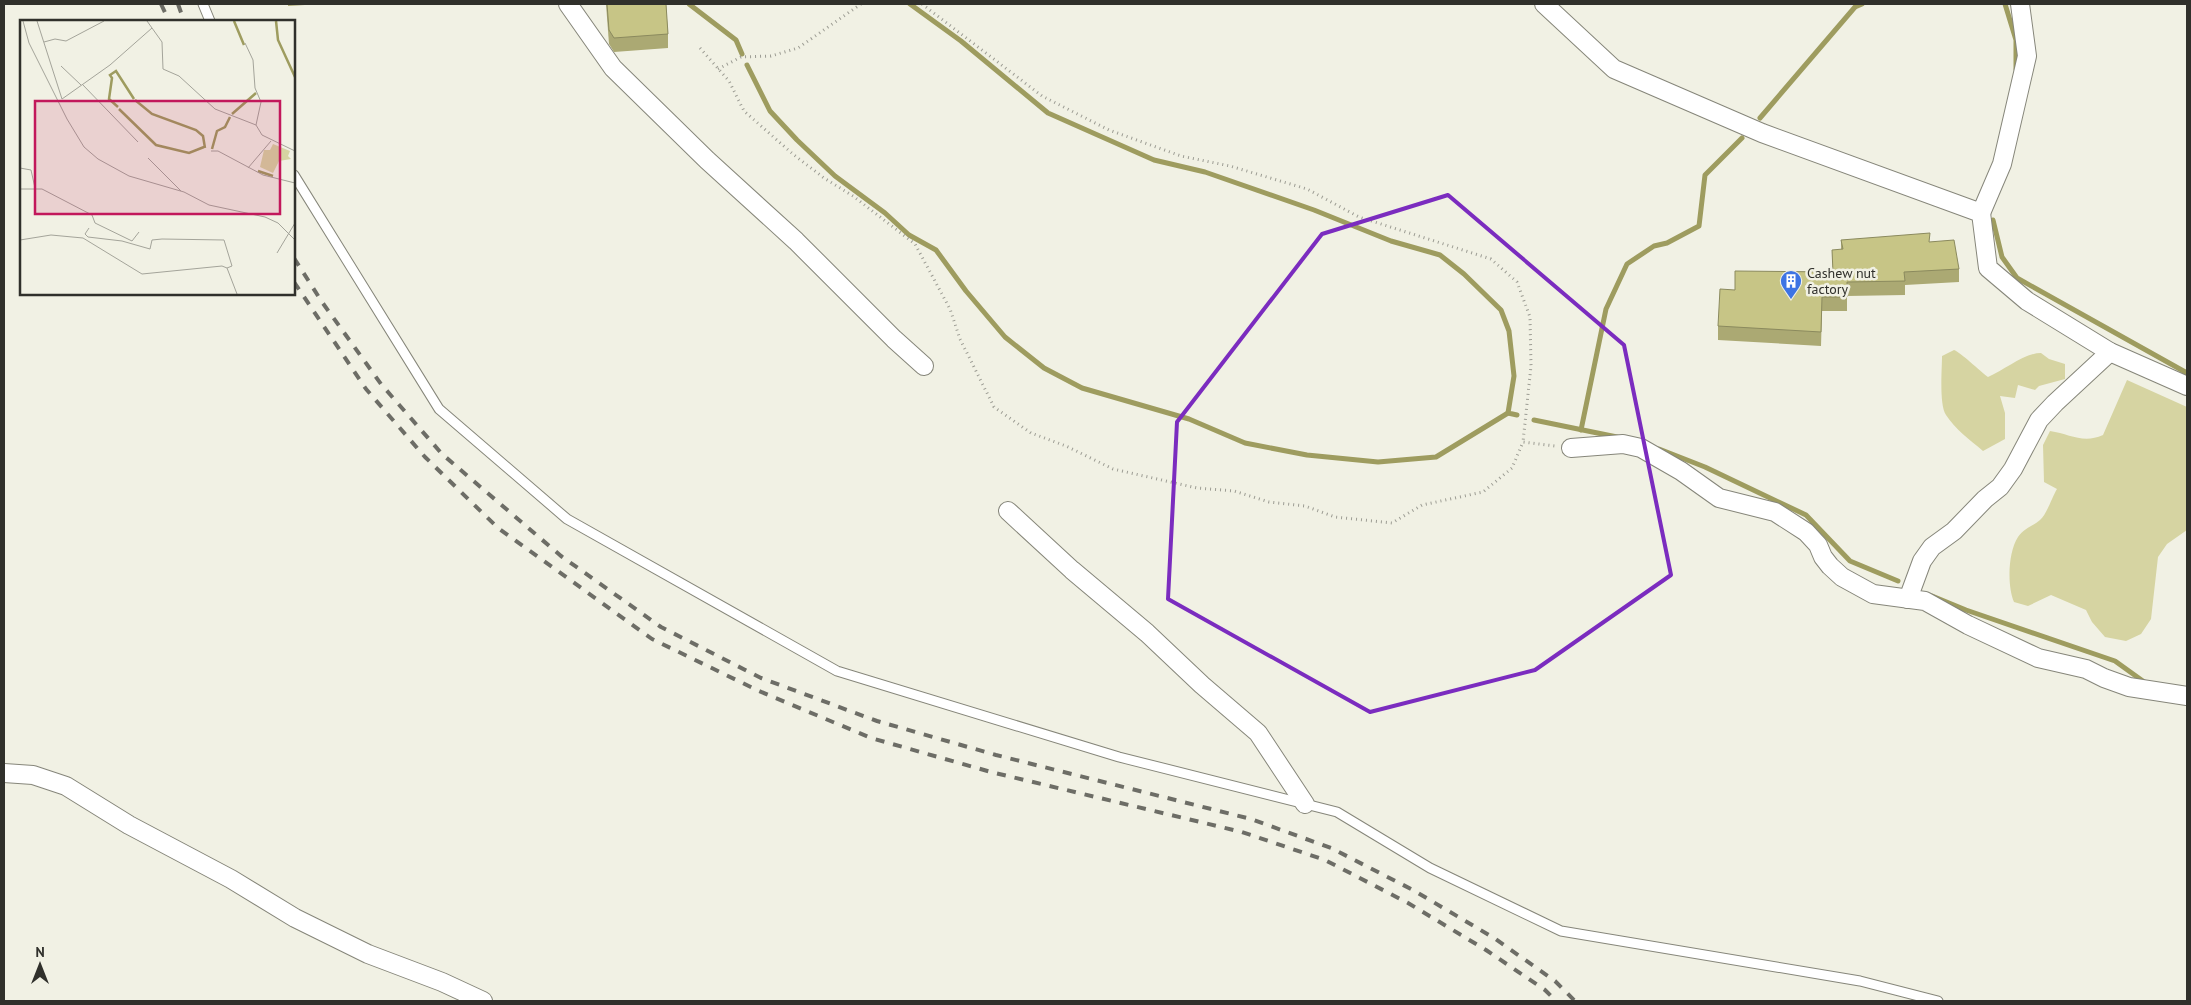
<svg xmlns="http://www.w3.org/2000/svg" width="2191" height="1005" font-family="'PT Sans',sans-serif">
<style>
.green{fill:#d6d4a2}
.lines{fill:none;stroke-linecap:round;stroke-linejoin:round}
.stream{stroke:#9e9c5f;stroke-width:5}
.service-casing{stroke:#86867a;stroke-width:11}
.minor-casing{stroke:#86867a;stroke-width:20}
.path{stroke:#9c9c93;stroke-width:3;stroke-dasharray:1 4;stroke-linecap:butt}
.service{stroke:#fff;stroke-width:9}
.minor{stroke:#fff;stroke-width:18}
.rail{stroke:#6d6d66;stroke-width:4;stroke-dasharray:9 9;stroke-linecap:butt}
.wall{fill:#aba973}
.building{fill:#c7c586;stroke:#8b8a5e}
.marked{fill:none;stroke:#7b2cbf;stroke-width:4;stroke-linejoin:round}
.labels{text-anchor:middle;dominant-baseline:central;stroke-width:5;stroke-linejoin:round;paint-order:stroke}
.poi-label{font-size:14px;fill:#30302b;stroke:#f1f1e4;text-anchor:start}
.inset-river{fill:none;stroke:#9e9c5f;stroke-width:2.5}
.inset-road{fill:none;stroke:#a4a49a;stroke-width:1}
.view{fill:#c2185b;fill-opacity:0.15;stroke:#c2185b;stroke-width:2.5}
.inset-edge{fill:none;stroke:#30302b;stroke-width:2.5}
</style>
<rect width="100%" height="100%" fill="#f1f1e4"/>
<g class="green">
<path d="M1954,350C1960,352 1980,371 1988,377C2005,370 2024,353 2041,353L2049,359L2065,364V379L2039,386L2035,390L2018,385L2015,398L2000,396L2005,413V439L1983,451C1970,440 1955,429 1946,415C1939,404 1942,370 1942,356Z"/>
<path d="M2127,380L2187,407V530L2167,544L2158,557L2151,619L2141,634L2126,641L2105,637L2092,622L2086,610L2051,595L2028,606L2014,602C2007,586 2008,552 2018,537C2024,528 2033,526 2040,520C2047,514 2052,497 2057,489L2044,482L2043,445L2050,431C2070,434 2083,444 2103,435Z"/>
</g>
<g class="lines">
<g class="stream">
<path d="M689,4L736,40L742,54"/>
<path d="M910,4L961,41L1048,113L1154,160L1205,172L1314,210L1391,241L1440,255L1464,274L1501,310L1509,331L1514,376L1508,413L1517,415"/>
<path d="M2005,4L2016,40V69"/>
<path d="M747,65L770,111L797,140L835,176L885,213L909,235L936,250L966,291L1005,337L1044,368L1082,388L1189,419L1245,443L1307,455L1378,462L1436,457L1508,413"/>
<path d="M1760,118L1855,7L1862,4"/>
<path d="M1993,220L2002,257L2017,278L2187,373"/>
<path d="M1534,420L1617,437"/>
<path d="M1581,430L1606,309L1627,264L1654,246L1667,243L1699,226L1705,175L1742,138"/>
<path d="M1659,449L1705,467L1806,515L1850,561L1898,581"/>
<path d="M1932,596L1966,610L2115,661L2147,684"/>
</g>
<g class="service-casing">
<g id="service">
<path d="M203,4L210,21"/>
<path d="M294,175L439,409L567,519L837,671L1119,757L1337,812L1430,868L1561,931L1860,981L1938,1001"/>
</g>
</g>
<g class="minor-casing">
<g id="minor">
<path d="M568,4L613,68L707,160L796,241L894,339L924,366"/>
<path d="M1544,4L1614,69L1762,133L1981,213L1988,268L2027,301L2110,352L2187,386"/>
<path d="M1981,213L2002,164L2027,56L2020,4"/>
<path d="M1571,448L1623,444L1641,448L1681,471L1719,498L1775,512L1806,532L1818,545L1823,557L1830,566L1842,577L1873,594L1925,601L1968,625L2038,658L2086,669L2104,678L2129,687L2187,696"/>
<path d="M1008,511L1072,570L1147,633L1202,685L1258,733L1305,804"/>
<path d="M1908,599L1922,561L1932,547L1954,531L1985,499L2000,487L2013,469L2039,420L2055,403L2110,352"/>
<path d="M4,773L33,775L66,786L129,825L231,879L295,918L368,954L442,982L483,1001"/>
</g>
</g>
<g class="path">
<path d="M922,4L1042,96L1109,130L1181,156L1230,166L1307,189L1359,217L1491,259L1517,282L1530,317L1531,366L1523,442"/>
<path d="M700,48L729,81L744,111L794,155L824,178L853,196L915,244L950,309L960,339L994,407L1031,433L1066,446L1113,469L1197,488L1234,491L1269,502L1305,506L1335,517L1392,523L1422,505L1483,492L1512,468L1523,442L1555,446"/>
<path d="M718,69L741,57L771,56L798,48L861,4"/>
</g>
<use href="#service" class="service"/>
<use href="#minor" class="minor"/>
<g class="rail">
<path d="M161,4L169,21"/>
<path d="M178,4L184,21"/>
<path d="M294,258L322,302L381,384L442,454L561,556L661,627L761,678L877,721L996,755L1251,819L1331,848L1413,890L1494,938L1555,981L1575,1001"/>
<path d="M294,282L366,389L425,457L498,528L652,639L759,691L871,738L991,772L1242,832L1325,860L1408,903L1486,950L1545,990L1556,1001"/>
</g>
</g>
<g class="wall">
<path d="M288,4H322L288,6Z"/>
<path d="M606,4H666L668,34V48L614,52L609,44Z"/>
<path d="M1841,240L1930,242L1959,269V282L1905,285V295L1847,296V311H1822L1821,346L1718,340V326L1735,290L1833,272L1832,250H1841Z"/>
</g>
<g class="building">
<path d="M607,4H666L668,34L614,38L609,30Z"/>
<path d="M1930,233L1929,242L1954,240L1959,269L1904,272L1905,281L1847,282V297H1822L1821,332L1718,326L1720,289L1735,290V271L1833,272L1832,250L1843,249L1841,240Z"/>
</g>
<path class="marked" d="M1448,195L1624,345L1671,575L1535,670L1370,712L1168,599L1177,422L1322,234Z"/>
<defs>
<g id="building-pin" transform="scale(1.125)"><path d="M0 17L-7.5 6A9.5 9.5 0 1 1 7.5 6Z" fill="#3d74e4" stroke="#f1f1e4"/><path d="M-4-6H4V6H1V3H-1V6H-4ZM-2.5-4.3h1.7v1.8h-1.7ZM.8-4.3h1.7v1.8H.8ZM-2.5-1h1.7V.8h-1.7ZM.8-1h1.7V.8H.8Z" fill="#fff"/></g>
</defs>
<g fill-rule="evenodd">
<use href="#building-pin" x="1791" y="281"/>
</g>
<g class="labels">
<g class="poi-label">
<text x="1807" y="273">Cashew nut<tspan x="1807" dy="16">factory</tspan></text>
</g>
</g>
<g transform="translate(20 20)">
<rect width="275" height="275" fill="#f1f1e4"/>
<path d="M253,124L270,131L268,136L271,139L259,141L253,153L240,147L244,130H250Z" fill="#d6d4a2"/>
<path class="inset-river" d="M214,1L224,25M256,1L258,20L275,57M115,80L132,94L176,110L183,116L185,128M98,87L89,79L92,58L90,55L96,51L114,79M99,89L136,125L169,133L184,127M212,94L236,73M192,129L197,111L205,107L210,97M238,151L253,156"/>
<path class="inset-road" d="M3,1L9,23L47,99L64,127L78,139L109,156L164,172L189,185L245,197L258,203L275,220M17,1L42,79L90,45L132,8M127,1L142,22L143,49L159,56L195,89L236,105L242,115L275,131M24,22L35,19L46,21L84,1M225,23L233,40L235,68L241,82L236,105M41,46L61,65M62,64L118,122M191,131H198L243,155L275,163M128,138L161,171M0,148L11,150L15,168M228,148L251,121M0,169H22L72,195L75,203L112,221L119,212M69,208L65,214L68,217L102,221L130,229L132,220L142,219L204,220L212,246L207,248M0,220L31,215L63,218L122,254L202,246L207,248L217,274M257,233L275,203"/>
<path class="view" d="M15,81H260V194H15Z"/>
<rect width="275" height="275" class="inset-edge"/>
</g>
<rect width="2191" height="1005" fill="none" stroke="#30302b" stroke-width="10"/>
<g transform="translate(40 965)" stroke="#f1f1e4" stroke-width="4" paint-order="stroke">
<path d="M0-4L9 19L0 12L-9 19Z" fill="#30302b"/>
<text y="-8" font-size="14" font-weight="bold" text-anchor="middle" fill="#30302b">N</text>
</g>
</svg>
